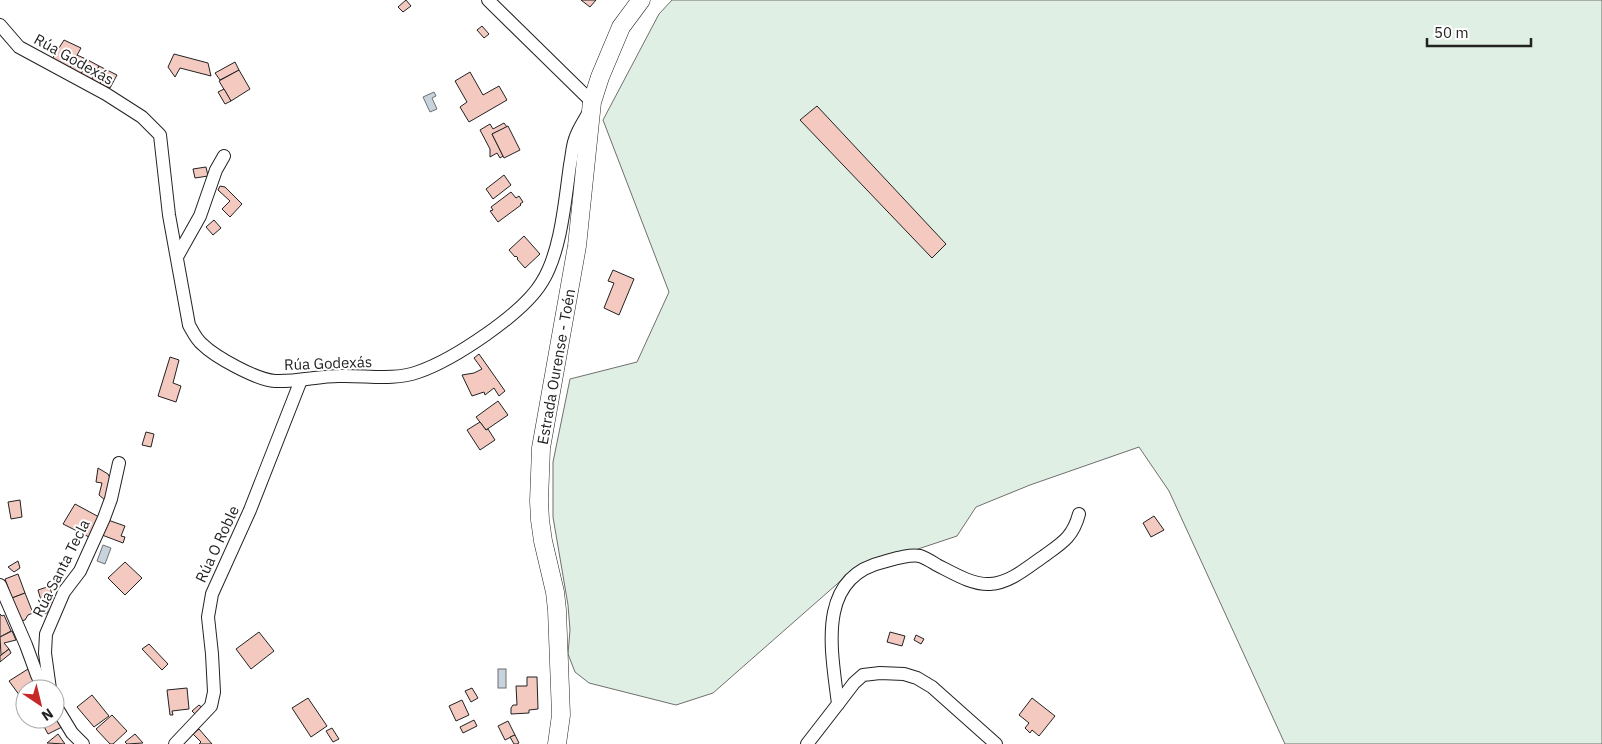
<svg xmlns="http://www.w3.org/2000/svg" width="1602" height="744" font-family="'IBM Plex Sans',sans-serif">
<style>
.green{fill:#e0efe3;stroke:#6f6f6f}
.water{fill:#c7d3dd;stroke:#6f6f6f}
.building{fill:#f3c9c0;stroke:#222}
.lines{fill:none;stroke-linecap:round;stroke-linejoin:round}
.street-casing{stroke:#222;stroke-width:14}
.secondary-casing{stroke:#222;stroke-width:19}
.street{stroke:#fff;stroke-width:12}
.secondary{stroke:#fff;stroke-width:18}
.labels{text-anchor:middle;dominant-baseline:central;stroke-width:4;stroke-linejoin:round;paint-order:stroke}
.street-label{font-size:15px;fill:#222;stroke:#fff}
</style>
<rect width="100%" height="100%" fill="#fff"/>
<path class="green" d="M672,0H1602V744H1285L1169,491L1139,447L1030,485L976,507L957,536L915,550L870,560L853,570L713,693L676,705L589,683L575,672L568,654L570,630L568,605L553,517V462L570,379L637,362L669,292L603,120L659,14Z"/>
<g class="water">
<path d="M434,92L436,96L432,98L437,109L430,112L423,97Z"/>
<path d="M103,545L111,548L105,564L97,561Z"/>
<rect x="498" y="669" width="8" height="19"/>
</g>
<g class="building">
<path d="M406,0L411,6L403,12L398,7Z"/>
<path d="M581,0H596L590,7Z"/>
<path d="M482,26L489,34L484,38L477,30Z"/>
<path d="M64,40L81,48L70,68L52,59Z"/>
<path d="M174,54L208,63L211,76L180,68L175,77L168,67Z"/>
<path d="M77,55L88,60L81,74L70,68Z"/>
<path d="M88,60L99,66L92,80L81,74Z"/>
<path d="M235,62L239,70L220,80L215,73Z"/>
<path d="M99,66L107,70L100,84L92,80Z"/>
<path d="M107,70L117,75L110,88L100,84Z"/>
<path d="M239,70L250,89L231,101L219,81Z"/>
<path d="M470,72L483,95L499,86L507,100L469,122L460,107L467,102L455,81Z"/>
<path d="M224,89L231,101L225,104L218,92Z"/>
<path d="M817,106L946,244L932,258L800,120Z"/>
<path d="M504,123L507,127L492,134L503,156L500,158L497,153L490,157V149L480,130L490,124L493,129Z"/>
<path d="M508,126L520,150L504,158L492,134Z"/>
<path d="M206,167L208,176L195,178L193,169Z"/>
<path d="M504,175L511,185L493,199L486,189Z"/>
<path d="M220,186L225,187L242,204L230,217L222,209L230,201L218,190Z"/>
<path d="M511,192L516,198L519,196L523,202L520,204L521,205L498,222L490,211L493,210L491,207Z"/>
<path d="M214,220L221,228L213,235L206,227Z"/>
<path d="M524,236L540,254L525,268L517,259L518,258L516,256L515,257L509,250Z"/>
<path d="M613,270L634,279L619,315L604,308L614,283L608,281Z"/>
<path d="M479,354L505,391L499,396L494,388L485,395L484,392L472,396L462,375L474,373L482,369L474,358Z"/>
<path d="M170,357L179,360L173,383L181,386L176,402L158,396Z"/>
<path d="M498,401L508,415L486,430L476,417Z"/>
<path d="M480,422L486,430L488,429L495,440L480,450L467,430Z"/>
<path d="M146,432L154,434L151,447L142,445Z"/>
<path d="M98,468L108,474L111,480L106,501L99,495L102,483L96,482Z"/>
<path d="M20,500L22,517L11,519L8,502Z"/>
<path d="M75,504L99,517L89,537L63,524Z"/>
<path d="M1154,516L1164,530L1151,537L1143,523Z"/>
<path d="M108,520L125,526L121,536L125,537L123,543L102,535Z"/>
<path d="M18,561L20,568L14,572L8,567Z"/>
<path d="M125,562L142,578L125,595L108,578Z"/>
<path d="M18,574L25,593L12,598L5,579Z"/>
<path d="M47,587L50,588L55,603L52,609L45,614L38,590Z"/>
<path d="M25,593L33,613L28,615L25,620L20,621L12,598Z"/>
<path d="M0,614L2,616L4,615L11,631L0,637Z"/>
<path d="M12,631L16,640L4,643L9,649L1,655L0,637Z"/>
<path d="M259,632L274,651L251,669L236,649Z"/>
<path d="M890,632L905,636L902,646L887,642Z"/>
<path d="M916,635L924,639L921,644L914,640Z"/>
<path d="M149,644L168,664L162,670L142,649Z"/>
<path d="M9,649L11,653L0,662V656Z"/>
<path d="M28,669L38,684L31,689H25V693L20,696L9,681Z"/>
<path d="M527,677H537L538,709L529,710V713L511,714V708L513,705H517L516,686H527Z"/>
<path d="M187,688L189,709L172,711L173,715H170L167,690Z"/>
<path d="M472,688L478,698L471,702L465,691Z"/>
<path d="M92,695L109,716L94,727L77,707Z"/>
<path d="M308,698L327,726L311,737L292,708Z"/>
<path d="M1032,698L1055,716L1039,736L1032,730L1030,733L1025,728L1029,723L1019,715Z"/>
<path d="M462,700L469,715L456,721L449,706Z"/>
<path d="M199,705L204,709L197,716L192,711Z"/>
<path d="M55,714L62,727L48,734L40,719H55Z"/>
<path d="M112,715L127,731L113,744H110L96,729Z"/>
<path d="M474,720L477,726L463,733L460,727Z"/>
<path d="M508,721L515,735L505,740L498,726Z"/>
<path d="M332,728L339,739L333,742L326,731Z"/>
<path d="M199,729L212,744H199L201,742L193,734Z"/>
<path d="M58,734L65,744L47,743Z"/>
<path d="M135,734L143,743L127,744L125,742Z"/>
<path d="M515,735L519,743L517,744H514L510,737Z"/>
</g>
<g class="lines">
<g class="street-casing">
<g id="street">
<path d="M488,0L592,102"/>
<path d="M0,25L19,47L106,94L142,117L160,135L169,215L189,325C193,332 196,339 202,344C215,357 257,380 275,381C297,382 318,376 339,376C366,375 393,381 418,372C453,360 523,314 542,282C561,252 565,200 570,165C572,156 572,147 575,139C578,129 584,121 589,112"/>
<path d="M177,257L200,216L216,170L224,156"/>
<path d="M0,585L26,645L37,675L44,689"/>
<path d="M50,689L45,653L46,634L64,592L80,571L104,518L111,499L119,463"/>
<path d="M838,704L854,683L863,675L880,673L904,674L917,678L932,687L996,744"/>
<path d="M55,705L72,733L83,744"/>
<path d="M175,744L211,706L214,692L212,654L208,617L212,594L250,510L301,380"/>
<path d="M807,744L838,704C832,653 815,578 883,562C894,559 909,554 920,556C926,558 932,562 937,565C953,573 972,585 990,584C1010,583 1028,567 1044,556C1062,543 1073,537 1079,514"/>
</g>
</g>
<g class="secondary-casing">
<g id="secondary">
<path id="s1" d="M557,744L561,715L557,610L555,592L543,541L540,520L539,501L541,448L577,246L592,102L600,77L621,27L641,0"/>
</g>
</g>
<use href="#street" class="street"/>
<use href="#secondary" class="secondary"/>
</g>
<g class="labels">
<g class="street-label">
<text transform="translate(74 59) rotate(29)">Rúa Godexás</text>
<text transform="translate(328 363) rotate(-2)">Rúa Godexás</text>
<text stroke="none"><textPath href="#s1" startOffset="381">Estrada Ourense - Toén</textPath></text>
<text transform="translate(217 544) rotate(-65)">Rúa O Roble</text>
<text transform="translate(61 568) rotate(-63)">Rúa Santa Tecla</text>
</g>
</g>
<g transform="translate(40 704) rotate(145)"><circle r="24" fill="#ffffff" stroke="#a7a7a7"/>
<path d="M0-4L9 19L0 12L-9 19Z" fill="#c62828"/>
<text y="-8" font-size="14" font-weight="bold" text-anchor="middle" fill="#222222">N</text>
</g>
<path d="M1427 38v8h104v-8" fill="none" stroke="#222222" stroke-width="2.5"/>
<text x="1434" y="38" font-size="15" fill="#222222" stroke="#ffffff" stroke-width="4" paint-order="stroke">50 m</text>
</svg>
